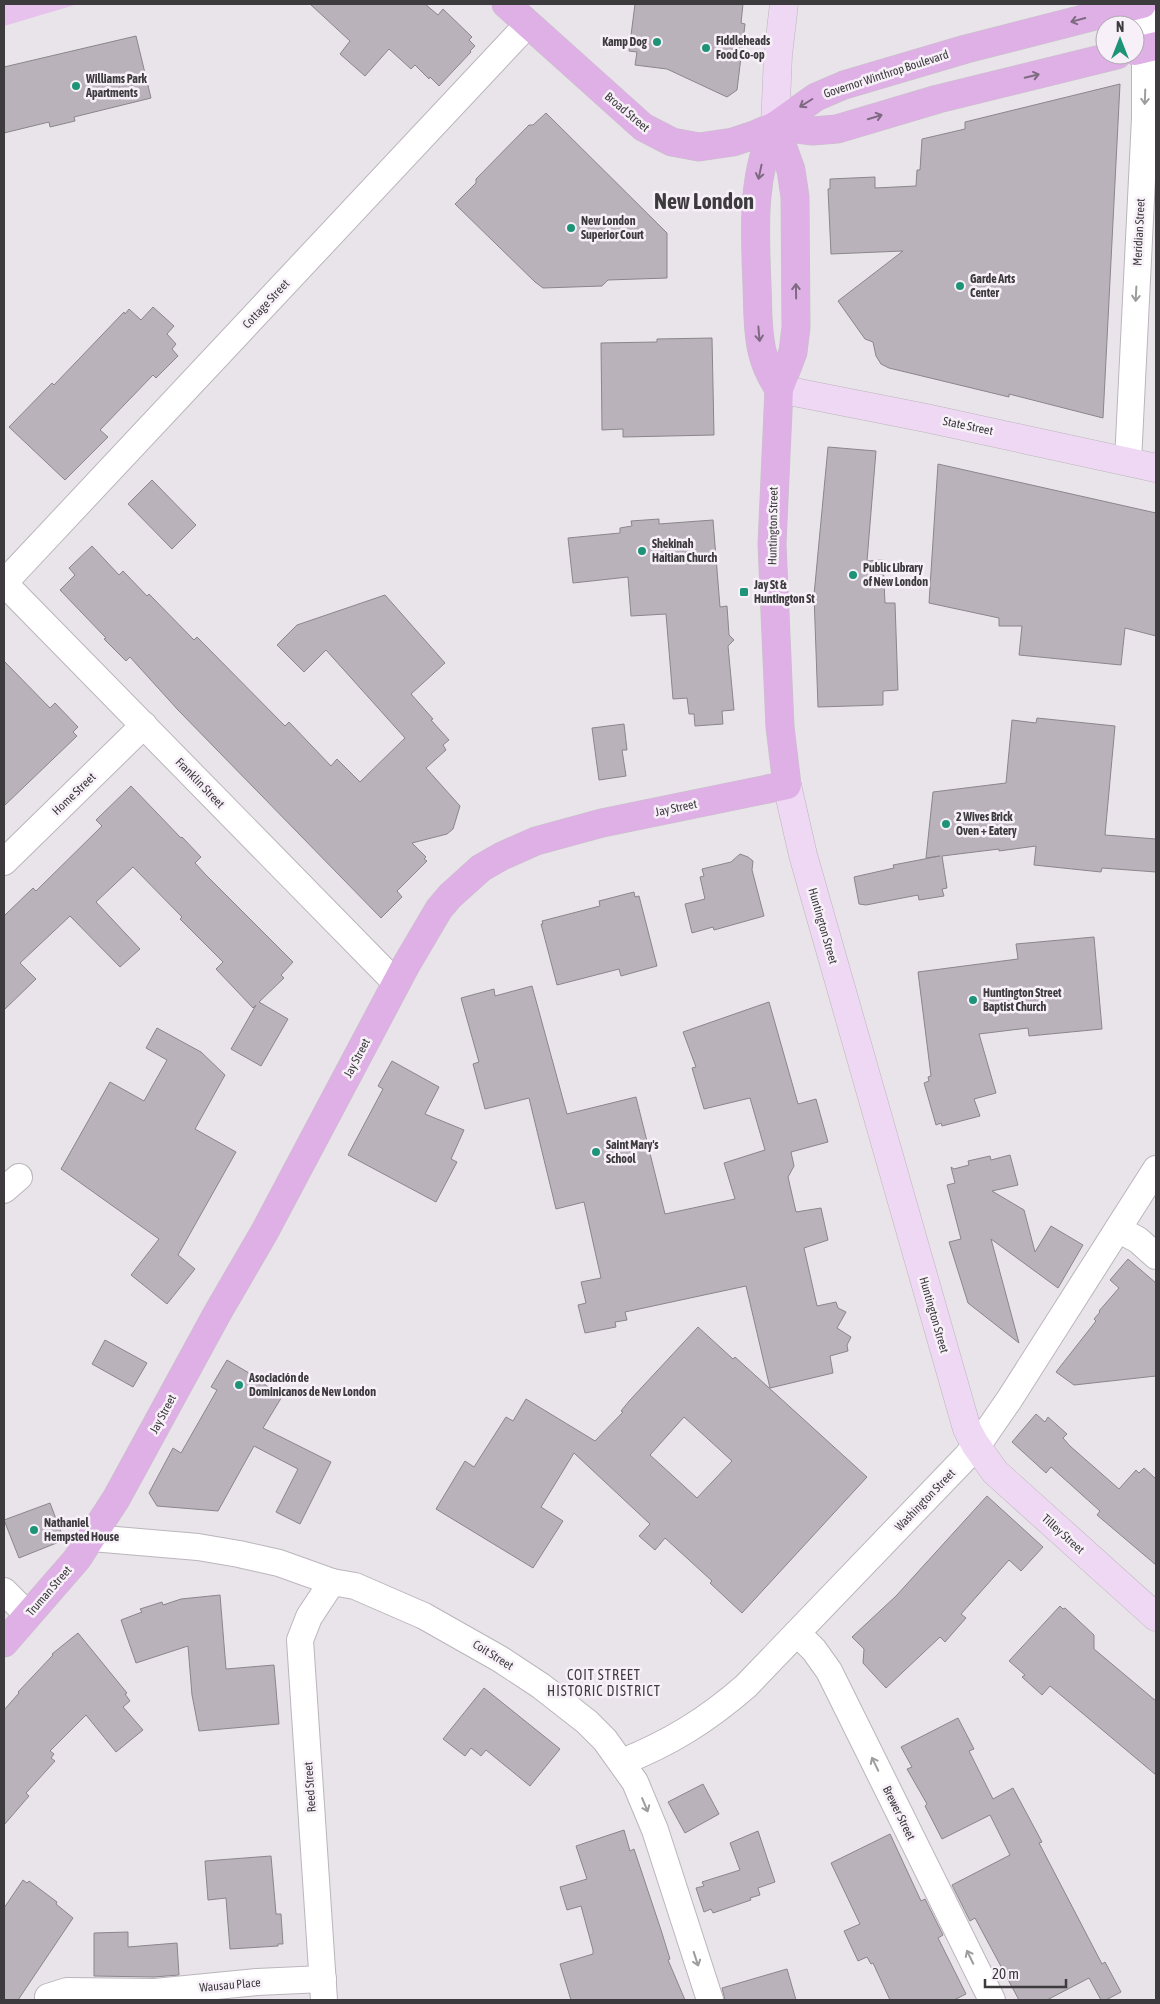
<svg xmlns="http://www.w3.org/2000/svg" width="1160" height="2004" font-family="'Asap Condensed',sans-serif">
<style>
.green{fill:#e7c2ec}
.building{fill:#b9b2ba;stroke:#8b858c;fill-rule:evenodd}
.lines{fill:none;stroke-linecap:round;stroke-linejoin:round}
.street-casing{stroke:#bbb5bc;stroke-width:28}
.secondary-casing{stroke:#bbb5bc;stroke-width:29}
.primary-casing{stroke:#c5c4c5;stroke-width:29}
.street{stroke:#fff;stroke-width:26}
.secondary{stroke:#efd8f3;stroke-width:28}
.primary{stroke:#dfb0e6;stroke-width:28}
.oneway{stroke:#7e6a81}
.oneway2{stroke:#9e9d9e}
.poi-dot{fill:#1d9377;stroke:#f7f0f8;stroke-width:2}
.labels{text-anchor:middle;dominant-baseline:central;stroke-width:5;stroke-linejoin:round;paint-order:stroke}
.poi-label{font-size:12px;font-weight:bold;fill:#3d3b3e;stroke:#f7f0f8;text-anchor:start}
.street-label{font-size:12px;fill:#3d3b3e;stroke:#f7f0f8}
.neighbourhood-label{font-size:14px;letter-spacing:1px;fill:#3d3b3e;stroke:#f7f0f8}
.town-label{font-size:22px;font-weight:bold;fill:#3d3b3e;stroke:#f7f0f8}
</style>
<rect width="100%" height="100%" fill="#e9e3ea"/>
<path class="green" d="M4,4H78L4,26Z"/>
<g class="building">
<path d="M310,4H425L438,15L443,9L472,37L469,40L475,46L470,51L471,52L439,86L430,77L429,79L415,65L411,69L389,49L365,76L340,54L350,41Z"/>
<path d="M635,4H743L741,23L745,24L737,90L727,97L667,69L635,65L637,52L629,51Z"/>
<path d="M136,36L151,98L74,117L75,121L50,127L49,122L4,133V67Z"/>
<path d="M1120,84L1103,418L1009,394V397L889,368L881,364L876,356L873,342L865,339L838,301L903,251L831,254L828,189H830V179L875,177V188L916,186L917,170H920L922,139L965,129V122Z"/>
<path d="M546,113L667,233V278L608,280L602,286L543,288L535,282L455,204L476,183V179L529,125H533Z"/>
<path d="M153,307L174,326L167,334L176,344L172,349L178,356L156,378L153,375L100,430L108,437L65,480L9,427L52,383L54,385L124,312L125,314L129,309L141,320Z"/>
<path d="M712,338L714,435L623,437V429L602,430L601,343L657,342V339Z"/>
<path d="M828,447L876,451L867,561L883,560L885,603H895L898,690L883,691V705L818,707L814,595Z"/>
<path d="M938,464L1156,513V636L1125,628L1121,665L1019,655L1022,626H999V618L929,603Z"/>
<path d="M152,480L196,525L172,549L128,504Z"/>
<path d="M659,519V524L713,520L720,607L727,606L729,635L734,640L728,646L734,710L722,711L723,724L695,726L694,714H689L687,698L673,699L666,614L631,616L628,577L573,583L568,538L620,533V528L632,526L631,521Z"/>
<path d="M92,546L119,575L123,571L147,596L149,594L194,640L197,637L285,726L289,722L331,766L337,759L360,782L405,738L326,650L304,672L277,645L297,625L385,595L445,663L411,694L433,719L431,720L449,740L443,745L446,750L426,768L460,806L453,829L447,834L412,843L426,857L424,859L427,861L397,891L402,897L381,918L178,710L130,657L126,661L104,639L106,638L60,590L75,575L69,568Z"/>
<path d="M4,661L50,708L55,703L78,727L73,732L77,736L4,806Z"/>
<path d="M1037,718L1115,726L1105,835L1156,839V872L1102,868L1101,872L1034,865L1036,846L999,851V849L942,856L947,888L942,889L944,896L919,900L918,895L866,905L859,904L854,877L894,868L893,865L940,856L926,858L933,792L1006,783L1012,720L1036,723Z"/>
<path d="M624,724L627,750H622L626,776L599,780L592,728Z"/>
<path d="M131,786L181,838L182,837L201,857L195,863L205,874L293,962L281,975L284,978L259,1002L288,1019L261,1066L231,1049L256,1005L253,1008L216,969L223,962L180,919L182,917L133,867L96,902L140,949L120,967L70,916L20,963L36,979L4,1010V916L33,888L36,891L102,826L96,820Z"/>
<path d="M740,854L748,857L753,861L752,870L764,916L714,930L713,927L692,933L685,904L705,899L700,877L704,876L702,869L731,862Z"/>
<path d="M634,892L635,897L639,896L657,966L621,976L619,969L557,985L541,924H543L542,921L600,906L599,901Z"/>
<path d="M1094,937L1102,1029L1029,1036L1028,1028L979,1034L996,1093L974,1099L980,1116L942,1126L941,1123L936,1125L924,1083L929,1081L928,1077L931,1076L918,972L1018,959L1016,944Z"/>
<path d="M532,986L567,1114L636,1097L665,1214L735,1199L724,1163L765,1150L750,1098L704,1109L692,1068L696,1067L683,1032L769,1002L798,1104L816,1099L828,1142L791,1152L794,1166L788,1177L796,1212L821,1208L828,1240L804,1248L817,1306L836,1302L838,1308L846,1312L837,1328L851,1337L847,1345L848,1351L830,1356L833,1373L770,1388L746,1286L625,1312L627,1320L615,1322L616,1327L585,1333L578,1305L586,1303L581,1282L601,1278L584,1202L556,1209L529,1098L485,1109L473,1064L479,1062L461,998L494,989L495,996Z"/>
<path d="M157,1028L201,1052L225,1075L195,1129L236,1152L178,1255L195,1269L167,1304L131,1275L159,1239L61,1169L110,1082L144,1101L167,1060L146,1048Z"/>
<path d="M392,1061L439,1087L425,1114L464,1130L451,1159L457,1162L436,1202L348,1155L383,1089L378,1086Z"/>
<path d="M1010,1155L1018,1185L992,1191L1024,1210L1035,1252L1051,1226L1083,1245L1058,1288L991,1239L1019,1343L968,1303L949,1242L961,1239L947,1185L955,1183L951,1167L954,1169L969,1165L968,1161L990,1156L991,1160Z"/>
<path d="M1128,1259L1156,1283V1376L1074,1385L1056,1372L1096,1321L1094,1319L1100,1312L1099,1311L1119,1288L1110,1280Z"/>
<path d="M698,1327L733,1359L735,1357L867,1477L742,1613L710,1583L712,1581L665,1538L655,1550L639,1536L650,1524L574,1453L541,1507L563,1521L533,1568L436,1509L465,1461L474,1467L506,1417L513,1421L526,1399L595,1441L623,1412L621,1411L630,1400ZM684,1417L732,1461L697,1498L650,1455Z"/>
<path d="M105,1340L147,1363L133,1387L92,1364Z"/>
<path d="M227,1360L266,1383L265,1385L283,1395L263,1428L331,1462L300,1524L276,1512L298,1469L254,1446L218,1511L157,1506L149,1493L173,1448L181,1453L217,1390L211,1387Z"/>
<path d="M1036,1414L1045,1422L1048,1417L1067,1434L1063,1438L1070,1446L1119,1489L1136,1470L1139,1473L1144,1468L1156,1479V1565L1097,1515L1100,1511L1051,1467L1046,1473L1012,1442Z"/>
<path d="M987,1496L1043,1547L1021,1571L1009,1560L961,1614L966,1618L945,1642L940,1637L886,1688L863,1663L864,1649L852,1637L896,1596Z"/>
<path d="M50,1503L64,1540L19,1558L4,1520Z"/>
<path d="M220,1595L226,1669L274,1665L279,1724L199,1731L192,1695L188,1646L136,1663L121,1620L142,1612L140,1609L162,1602L163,1605L181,1599Z"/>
<path d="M1060,1606L1063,1609L1065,1608L1094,1635V1649L1156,1701V1775L1050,1686L1042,1695L1022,1677L1025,1675L1009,1661Z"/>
<path d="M78,1633L127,1693L125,1694L130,1701L123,1707L143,1730L116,1752L86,1715L50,1751L54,1754L51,1758L55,1761L26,1793L29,1796L4,1825V1710L19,1693L18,1692L53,1655L52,1654Z"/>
<path d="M484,1688L560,1749L530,1786L486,1750L481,1756L471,1748L465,1756L443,1739Z"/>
<path d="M958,1718L974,1749L969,1751L993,1799L1013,1788L1042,1842L1039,1843L1102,1964L1105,1962L1121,1992L1106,2000H1101L1089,1978L1047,2000H1019L975,1918L970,1921L952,1885L1010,1855L990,1815L942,1839L925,1806L927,1804L907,1769L912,1767L901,1747Z"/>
<path d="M703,1784L719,1814L685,1833L668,1802Z"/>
<path d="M624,1830L630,1851L634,1849L661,1930L670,1959L668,1960L685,2000H571L560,1964L593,1954V1950L581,1906L567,1910L560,1887L587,1879L576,1846Z"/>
<path d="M758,1831L775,1882L758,1888L760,1895L750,1898L751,1900L713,1913L711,1909L704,1912L696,1888L704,1886L702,1882L740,1870L730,1843Z"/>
<path d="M890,1834L921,1901L925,1899L943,1935L938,1938L966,1994L954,2000H890L873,1963L871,1964L867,1957L858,1961L844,1931L860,1924L831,1863Z"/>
<path d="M271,1856L276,1914H281L283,1944H278V1946L230,1949L226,1898L208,1900L205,1861Z"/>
<path d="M23,1880L27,1883L29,1881L57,1902L56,1904L73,1918L18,2000H4V1908Z"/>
<path d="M128,1932V1947L177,1943L179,1975L154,1977L94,1976V1933Z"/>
<path d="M787,1969L796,2000H725L722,1988Z"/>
</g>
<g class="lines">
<g class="street-casing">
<g id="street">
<path d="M1128,461L1145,118V4"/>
<path d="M4,862L144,725"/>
<path d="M396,983L4,583L528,24"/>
<path d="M4,1190L19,1177"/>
<path d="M1118,1229L1138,1240L1156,1256"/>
<path d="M92,1538L198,1547L239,1554L279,1563L332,1582L355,1586L424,1616L500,1659L541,1686L587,1722L605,1740L635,1782L655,1830L710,2000"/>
<path d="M4,1591L28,1615"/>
<path d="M797,1633L814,1650L829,1671L992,2000"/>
<path d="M622,1762C670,1743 707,1720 746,1686L966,1457L982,1439L1009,1400L1156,1169"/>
<path d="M48,1997L67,1991L155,1992L257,1982L323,1979"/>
<path d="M324,2000L300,1640L309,1617L332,1582"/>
</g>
</g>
<g class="secondary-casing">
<g id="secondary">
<path d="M775,126L778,55L784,4"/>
<path d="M779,389L926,418L1156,468"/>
<path d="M787,785L803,855L967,1429L975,1444L995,1472L1156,1617"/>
</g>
</g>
<g class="primary-casing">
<g id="primary">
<path d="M506,4L643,127L672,142L699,147L733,142L754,135L775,126L816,97L844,85L966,49L1142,4"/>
<path d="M1135,51L1156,46"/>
<path d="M775,126L813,131L837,129L938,99L1117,55"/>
<path d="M775,126C751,177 755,231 757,286C758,308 757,330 762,351C765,365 771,377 779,389"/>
<path d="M4,1643L77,1559L116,1499L218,1312L265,1231L406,965L439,909L450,896L481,868L502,856L536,841L602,823L787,785L780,727L772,544L779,389L793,352L796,327L795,197L791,170L775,126"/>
</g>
</g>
<use href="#street" class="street"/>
<use href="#secondary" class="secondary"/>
<use href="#primary" class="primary"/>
</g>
<defs><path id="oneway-shaft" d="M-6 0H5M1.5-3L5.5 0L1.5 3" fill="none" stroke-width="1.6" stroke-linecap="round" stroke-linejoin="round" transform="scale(1.25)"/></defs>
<g class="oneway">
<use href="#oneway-shaft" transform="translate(1078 20) rotate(165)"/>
<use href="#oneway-shaft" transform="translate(1032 76) rotate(-13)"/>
<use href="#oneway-shaft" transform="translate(806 103) rotate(148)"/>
<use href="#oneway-shaft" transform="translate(875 117) rotate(-17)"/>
<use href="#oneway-shaft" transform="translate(760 172) rotate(102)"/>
<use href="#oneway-shaft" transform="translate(796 291) rotate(-91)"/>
<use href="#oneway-shaft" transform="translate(759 334) rotate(85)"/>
</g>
<g class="oneway2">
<use href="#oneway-shaft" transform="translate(1145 97) rotate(92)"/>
<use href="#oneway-shaft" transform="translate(1136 294) rotate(93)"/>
<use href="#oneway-shaft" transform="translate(875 1764) rotate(-116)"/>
<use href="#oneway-shaft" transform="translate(645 1805) rotate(67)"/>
<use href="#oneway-shaft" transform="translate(970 1957) rotate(-116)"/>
<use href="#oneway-shaft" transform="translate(696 1959) rotate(72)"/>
</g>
<g class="poi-dot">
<circle cx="657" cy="42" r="5"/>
<circle cx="706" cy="48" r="5"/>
<circle cx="76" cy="86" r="5"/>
<circle cx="571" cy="228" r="5"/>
<circle cx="960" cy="286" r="5"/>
<circle cx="642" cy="551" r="5"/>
<circle cx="853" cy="575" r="5"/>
<rect x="739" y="587" width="10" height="10" rx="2.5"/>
<circle cx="946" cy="824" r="5"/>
<circle cx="973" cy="1000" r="5"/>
<circle cx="596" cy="1152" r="5"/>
<circle cx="239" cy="1385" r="5"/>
<circle cx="34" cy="1530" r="5"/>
</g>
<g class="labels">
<g class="poi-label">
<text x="716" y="41">Fiddleheads<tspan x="716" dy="14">Food Co-op</tspan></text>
<text x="647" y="42" text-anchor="end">Kamp Dog</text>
<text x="86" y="79">Williams Park<tspan x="86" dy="14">Apartments</tspan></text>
<text x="581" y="221">New London<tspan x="581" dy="14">Superior Court</tspan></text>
<text x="970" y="279">Garde Arts<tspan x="970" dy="14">Center</tspan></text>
<text x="652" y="544">Shekinah<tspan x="652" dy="14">Haitian Church</tspan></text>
<text x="863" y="568">Public Library<tspan x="863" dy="14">of New London</tspan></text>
<text x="754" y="585">Jay St &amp;<tspan x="754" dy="14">Huntington St</tspan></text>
<text x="956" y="817">2 Wives Brick<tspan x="956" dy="14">Oven + Eatery</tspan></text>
<text x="983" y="993">Huntington Street<tspan x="983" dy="14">Baptist Church</tspan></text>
<text x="606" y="1145">Saint Mary's<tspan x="606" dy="14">School</tspan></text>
<text x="249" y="1378">Asociación de<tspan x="249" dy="14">Dominicanos de New London</tspan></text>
<text x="44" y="1523">Nathaniel<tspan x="44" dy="14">Hempsted House</tspan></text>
</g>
<g class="street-label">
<text transform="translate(886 74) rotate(-18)">Governor Winthrop Boulevard</text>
<text transform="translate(627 112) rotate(40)">Broad Street</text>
<text transform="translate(1139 232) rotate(-87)">Meridian Street</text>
<text transform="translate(266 304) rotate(-47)">Cottage Street</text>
<text transform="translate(968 426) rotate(12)">State Street</text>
<text transform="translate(773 526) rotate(-89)">Huntington Street</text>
<text transform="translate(200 783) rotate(46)">Franklin Street</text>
<text transform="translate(74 794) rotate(-44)">Home Street</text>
<text transform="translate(676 808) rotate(-12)">Jay Street</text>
<text transform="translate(823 926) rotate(74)">Huntington Street</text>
<text transform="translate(357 1058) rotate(-62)">Jay Street</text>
<text transform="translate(934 1315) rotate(74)">Huntington Street</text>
<text transform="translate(163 1414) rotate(-62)">Jay Street</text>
<text transform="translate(925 1500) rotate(-46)">Washington Street</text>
<text transform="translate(1063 1534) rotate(42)">Tilley Street</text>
<text transform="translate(49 1591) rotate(-49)">Truman Street</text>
<text transform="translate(493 1655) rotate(32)">Coit Street</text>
<text transform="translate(310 1787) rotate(-94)">Reed Street</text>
<text transform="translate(899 1813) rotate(64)">Brewer Street</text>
<text transform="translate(230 1985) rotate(-5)">Wausau Place</text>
</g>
<g class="neighbourhood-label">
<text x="604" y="1675">COIT STREET<tspan x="604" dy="16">HISTORIC DISTRICT</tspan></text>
</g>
<g class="town-label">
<text x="704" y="201">New London</text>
</g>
</g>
<rect width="1160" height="2004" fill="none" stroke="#3d3b3e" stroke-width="10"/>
<g transform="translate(1120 40)"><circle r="24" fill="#f7f0f8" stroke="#ada8ae"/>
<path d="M0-4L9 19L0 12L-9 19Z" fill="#1d9377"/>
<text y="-8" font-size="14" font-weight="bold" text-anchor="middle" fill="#3d3b3e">N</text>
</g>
<path d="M985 1979v8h81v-8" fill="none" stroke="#3d3b3e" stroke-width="2.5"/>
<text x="992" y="1979" font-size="15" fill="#3d3b3e" stroke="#f7f0f8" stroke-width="4" paint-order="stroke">20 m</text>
</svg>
